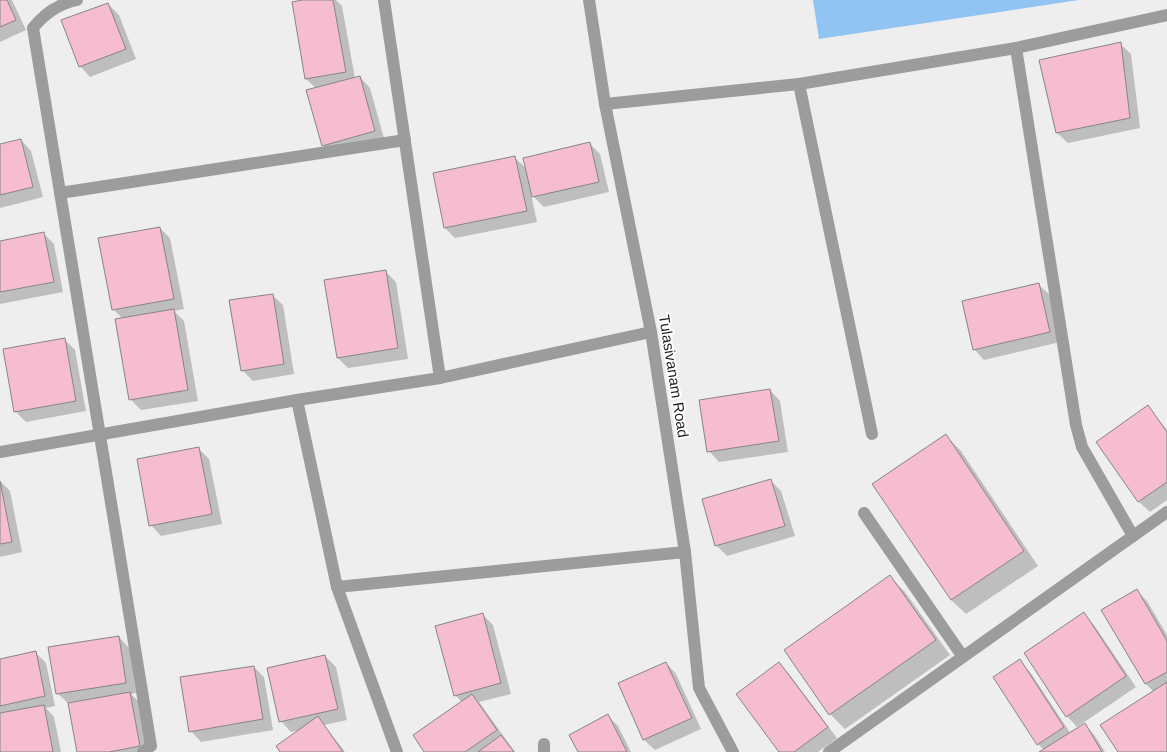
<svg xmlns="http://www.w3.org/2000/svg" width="1167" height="752" font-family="Helvetica,sans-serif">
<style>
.green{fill:#91c4f3}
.shadow{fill:#0003}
.building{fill:#f5bcd2;stroke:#878586}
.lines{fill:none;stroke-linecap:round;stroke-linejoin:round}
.street{stroke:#9d9c9c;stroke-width:12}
.labels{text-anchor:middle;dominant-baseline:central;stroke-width:4;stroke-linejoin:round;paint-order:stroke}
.street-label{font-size:15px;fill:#1e1f1f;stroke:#fff}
</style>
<rect width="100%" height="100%" fill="#eeeeef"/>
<path class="green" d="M813,0H1079L819,39Z"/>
<g class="shadow">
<path d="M0,0H12L26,30L0,42Z"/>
<path d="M308,0H336L342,6L355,78L360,77L370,88L385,142L333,156L323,145L317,89L306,79Z"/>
<path d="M108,4L119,15L136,59L90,77L80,66Z"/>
<path d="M1120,44L1131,54L1140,128L1068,143L1057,133L1041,60Z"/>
<path d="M21,140L31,151L43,197L0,208V145Z"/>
<path d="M590,144L600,154L609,192L544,207L531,194L537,222L455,238L445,228L515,158L528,170Z"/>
<path d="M160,228L170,238L184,309L174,311L184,321L198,401L141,410L131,400L123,319L113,309Z"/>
<path d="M43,233L54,244L63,292L0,304V242Z"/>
<path d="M385,271L396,282L408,359L348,368L338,358Z"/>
<path d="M1039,285L1050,295L1060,342L984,360L974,349Z"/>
<path d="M272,295L283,305L294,374L253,381L242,370Z"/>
<path d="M65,340L75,350L86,411L26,422L15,411Z"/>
<path d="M770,390L780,401L788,452L719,462L709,451Z"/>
<path d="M1148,407L1167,430V500L1150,512L1139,502L1097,442Z"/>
<path d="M946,436L961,451L1038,566L966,614L951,600Z"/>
<path d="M199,449L209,459L222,524L161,536L151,525Z"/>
<path d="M770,480L781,491L795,536L727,556L717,546Z"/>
<path d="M0,481L10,491L22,552L0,557Z"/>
<path d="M890,577L905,592L950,655L845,729L830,714Z"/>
<path d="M1137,591L1147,601L1167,635V752H1119L1154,692L1146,684Z"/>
<path d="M482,614L493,625L511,694L479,702L515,752H426L462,702L455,695Z"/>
<path d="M1084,614L1094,625L1136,687L1077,727L1067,716Z"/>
<path d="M119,637L129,648L136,693L131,694L140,703L149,752H78L69,704L57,693Z"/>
<path d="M35,652L46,663L55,706L46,708L54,717L61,752H0V660Z"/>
<path d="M325,656L336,667L347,720L324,725L345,752H282L300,730L291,732L281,721Z"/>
<path d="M1019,661L1030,672L1071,734L1085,725L1095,736L1105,752H1041L1044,750L1038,744Z"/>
<path d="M666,663L676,674L701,729L655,750L644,740L619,684Z"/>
<path d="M779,663L789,674L837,738L818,752H781Z"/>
<path d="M254,667L264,677L273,730L201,742L191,731Z"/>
<path d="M607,715L618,726L631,752H579Z"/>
</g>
<g class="building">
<path d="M0,0H7L16,20L0,27Z"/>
<path d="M302,0H333L346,72L305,79L292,2Z"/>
<path d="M108,3L126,49L79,67L61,20Z"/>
<path d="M1121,42L1130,118L1056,133L1039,60Z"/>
<path d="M360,76L375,131L322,146L306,90Z"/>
<path d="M21,139L33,187L0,195V144Z"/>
<path d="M590,142L599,182L532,197L523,158Z"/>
<path d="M515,156L527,211L444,228L433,173Z"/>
<path d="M160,227L174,299L112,310L98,238Z"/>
<path d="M44,232L54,282L0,292V241Z"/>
<path d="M386,270L398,348L337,358L324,280Z"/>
<path d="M1039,283L1050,332L973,350L962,301Z"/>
<path d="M273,294L284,364L241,371L229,300Z"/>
<path d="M174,309L188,390L129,400L115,319Z"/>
<path d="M65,338L76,401L14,412L3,349Z"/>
<path d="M770,389L779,441L707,452L699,400Z"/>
<path d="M1148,405L1167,432V482L1138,502L1096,442Z"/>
<path d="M946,434L1024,551L951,600L872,484Z"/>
<path d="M199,447L212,514L149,526L137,459Z"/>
<path d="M771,479L785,526L715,546L702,499Z"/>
<path d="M0,481L12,542L0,544Z"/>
<path d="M890,575L936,640L829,715L784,650Z"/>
<path d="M1137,589L1167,641V672L1145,684L1101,610Z"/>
<path d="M1084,612L1126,676L1066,717L1024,653Z"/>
<path d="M483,613L501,683L454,696L435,626Z"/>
<path d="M119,636L126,683L56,694L48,647Z"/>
<path d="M36,651L45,696L0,706V659Z"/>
<path d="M325,655L338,709L279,722L267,668Z"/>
<path d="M1020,659L1064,727L1037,745L993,677Z"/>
<path d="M666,662L692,718L643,740L618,683Z"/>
<path d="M779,662L828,727L794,752H779L736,694Z"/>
<path d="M254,666L263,719L189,732L180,677Z"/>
<path d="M1167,682V752H1118L1100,725Z"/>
<path d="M130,692L140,746L109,752H77L68,703Z"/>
<path d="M472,694L497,730L465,752H424L413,735Z"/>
<path d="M44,705L53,752H0V713Z"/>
<path d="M608,714L627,752H578L569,735Z"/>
<path d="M318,716L343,752H280L276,746Z"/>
<path d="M1085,723L1102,752H1039Z"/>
<path d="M501,735L514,752H478Z"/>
</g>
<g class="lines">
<g class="street">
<path d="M77,0C58,4 45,13 33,28L151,746L143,752"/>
<path d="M384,0L440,378"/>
<path d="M589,0L605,104L651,332L685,552L699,688L733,752"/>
<path d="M1016,48L1076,425L1082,447L1133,536"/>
<path d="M799,84L872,434"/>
<path d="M605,104L799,84L1016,48L1167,15"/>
<path d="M60,193L405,140"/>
<path d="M297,400L337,587L397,752"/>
<path d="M0,452L297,400L440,378L651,332"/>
<path d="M864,513L963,657"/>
<path d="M337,587L685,552"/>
<path d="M544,744V752"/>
<path d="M829,752L1167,512"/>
</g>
</g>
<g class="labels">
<g class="street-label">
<text transform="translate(674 376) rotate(81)">Tulasivanam Road</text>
</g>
</g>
</svg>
